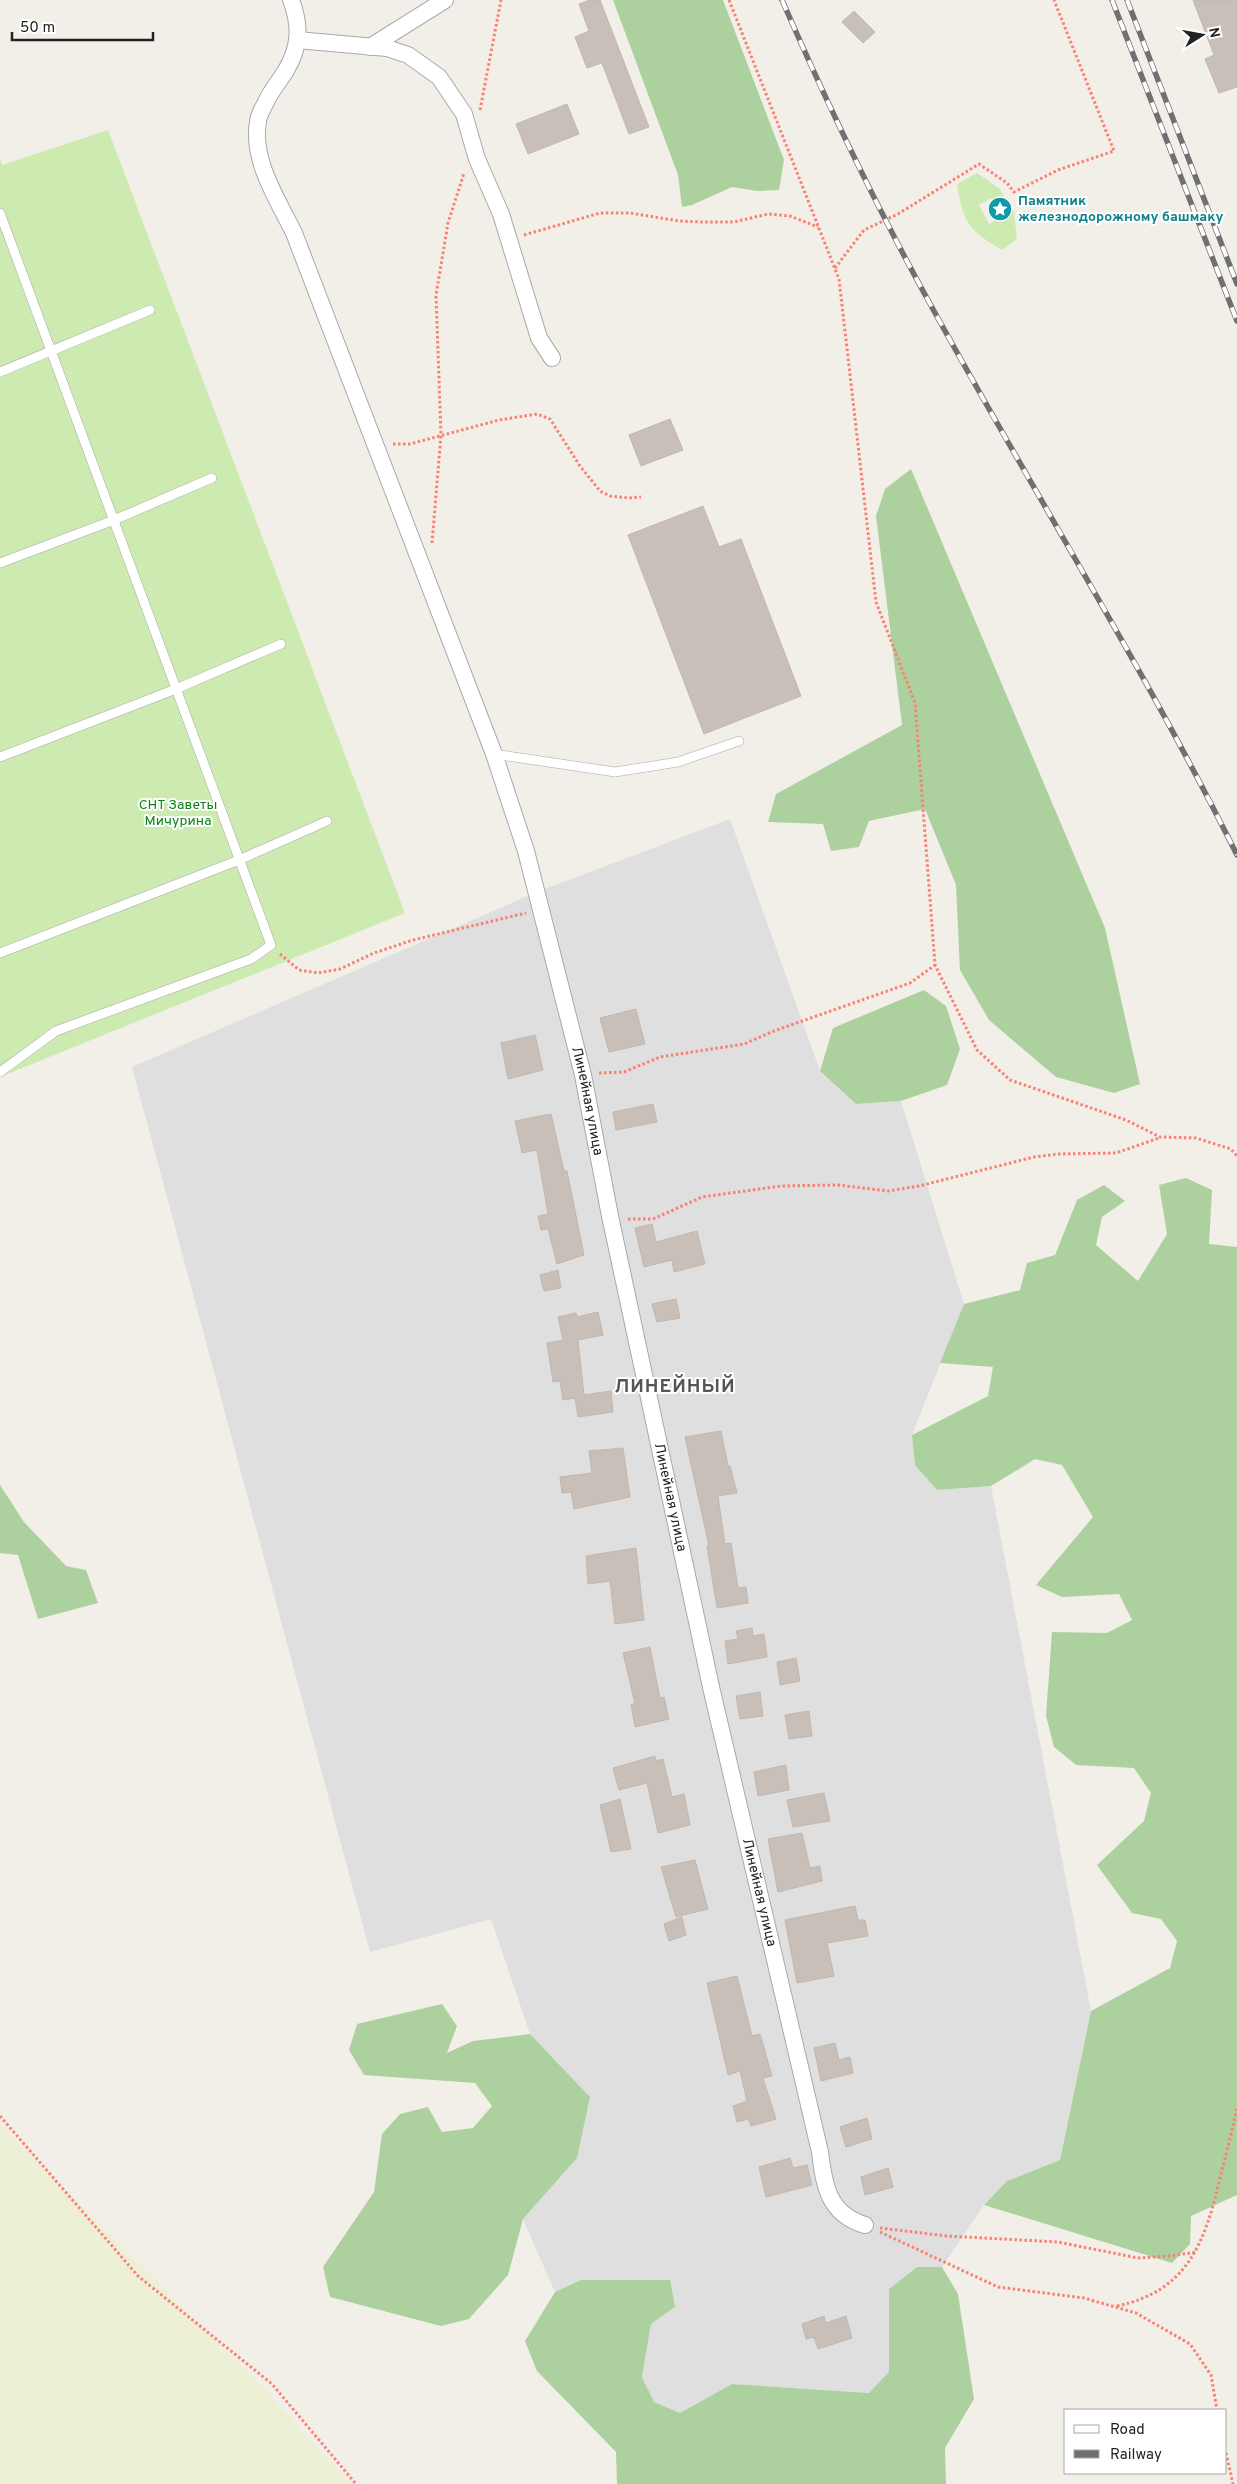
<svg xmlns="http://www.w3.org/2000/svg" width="1237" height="2484" font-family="Overpass,sans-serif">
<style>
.residential{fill:#e0dfdf}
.farmland{fill:#eef0d5}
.grass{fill:#cdebb0}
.forest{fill:#add19e}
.building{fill:#c7bfb8;stroke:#c4b6ab}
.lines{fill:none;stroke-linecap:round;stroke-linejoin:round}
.lane-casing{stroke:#a9a9a9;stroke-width:10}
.street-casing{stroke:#a9a9a9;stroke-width:18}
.path{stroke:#fa8072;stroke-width:3;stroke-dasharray:2.5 2.5;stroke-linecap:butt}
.lane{stroke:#fff;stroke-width:9}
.street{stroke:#fff;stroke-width:16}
.rail-casing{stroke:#707070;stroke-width:5.5}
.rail{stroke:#fff;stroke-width:4;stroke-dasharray:11;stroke-linecap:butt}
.labels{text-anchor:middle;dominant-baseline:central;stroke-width:4;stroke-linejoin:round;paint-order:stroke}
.culture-label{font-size:14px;font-weight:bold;fill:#0d838f;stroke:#fff;text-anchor:start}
.park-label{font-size:14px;fill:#0c8416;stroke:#fff}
.street-label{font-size:14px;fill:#222;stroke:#fff}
.district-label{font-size:19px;font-weight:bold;letter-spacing:1px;fill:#555;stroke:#fff}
</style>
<rect width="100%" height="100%" fill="#f2efe9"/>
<path class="residential" d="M730,819L820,1071L856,1104L901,1101L964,1304L912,1435L915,1465L938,1490L991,1486L1091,2011L1060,2160L1007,2181L984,2205L942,2267L917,2268L889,2289V2372L870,2393L732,2384L680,2413L654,2402L642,2377L651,2324L675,2307L581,2280L555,2292L523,2219L577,2158L590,2097L530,2034L491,1919L370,1952L132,1067L537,892Z"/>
<path class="farmland" d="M0,2124L266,2391L351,2484H0Z"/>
<g class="grass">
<path d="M108,130L405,913L0,1077V159L2,165Z"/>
<path d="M977,173L1000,189L1004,198L994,204L991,198L979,205L989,224L1002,217L999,213L1010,205L1014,213L1017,239L1002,250C968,230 963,222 957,184Z"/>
</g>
<g class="forest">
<path d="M613,0H723L784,160L779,190L757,191L732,187L692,205L682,207L678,175Z"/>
<path d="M911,469L1105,928L1140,1084L1114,1093L1056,1077L989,1020L960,970L956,885L925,809L869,821L859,847L831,851L823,824L768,822L776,794L902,725L876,516L885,489Z"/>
<path d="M924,990L946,1006L960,1049L947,1085L901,1101L856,1104L820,1071L833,1028Z"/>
<path d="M1186,1178L1212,1190L1209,1244L1237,1247V2195L1191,2216L1190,2244L1172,2263L984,2205L1007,2181L1060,2160L1091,2011L1170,1968L1177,1941L1161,1919L1132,1913L1097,1865L1144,1821L1151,1793L1134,1768L1076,1765L1054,1747L1046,1716L1052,1632L1107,1633L1132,1620L1119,1594L1062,1597L1036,1585L1093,1517L1062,1465L1035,1459L991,1486L937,1490L915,1465L912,1435L988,1396L993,1367L940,1363L964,1304L1020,1290L1027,1263L1055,1255L1077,1200L1104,1185L1125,1201L1102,1217L1096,1245L1138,1281L1167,1234L1159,1185Z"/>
<path d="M0,1485L24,1522L66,1566L86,1570L98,1603L38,1619L18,1555L0,1553Z"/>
<path d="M442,2004L457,2026L447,2053L473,2041L530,2034L590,2097L577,2158L523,2219L508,2275L469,2319L441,2326L330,2297L323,2267L374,2192L382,2134L400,2114L428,2107L442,2132L473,2128L492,2106L475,2083L364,2075L349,2050L357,2024Z"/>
<path d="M917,2267H942L958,2294L974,2399L945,2448L946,2484H617L616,2452L537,2371L525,2341L555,2292L581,2280H670L675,2307L651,2324L642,2377L654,2402L680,2413L732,2384L869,2393L889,2372V2289Z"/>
</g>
<g class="building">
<path d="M590,0H600L649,127L629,134L602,63L587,68L575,37L589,31L579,4Z"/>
<path d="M1193,0H1237V87L1219,93L1205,59L1214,55Z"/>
<path d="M854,11L875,32L863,43L842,22Z"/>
<path d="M567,104L579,134L528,154L516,124Z"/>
<path d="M670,419L683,450L641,466L629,435Z"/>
<path d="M703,506L719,547L741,539L801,696L704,734L628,535Z"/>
<path d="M636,1009L645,1044L609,1052L600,1018Z"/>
<path d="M535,1035L543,1070L508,1079L501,1043Z"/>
<path d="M653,1104L657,1122L616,1130L613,1112Z"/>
<path d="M551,1114L564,1171H567L584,1255L557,1264L548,1229L541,1230L538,1216L548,1214L537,1150L522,1153L515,1121Z"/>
<path d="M652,1224L656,1242L697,1231L705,1264L674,1272L672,1260L644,1267L635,1228Z"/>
<path d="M558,1270L561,1288L544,1291L540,1275Z"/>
<path d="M676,1299L680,1318L657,1322L652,1304Z"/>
<path d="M598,1312L603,1335L578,1340L584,1395L611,1391L613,1412L578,1417L575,1398L563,1400L560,1381L553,1382L547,1343L563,1340L558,1317L576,1313L577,1317Z"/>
<path d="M721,1431L728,1466H730L737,1493L718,1496L725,1544L731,1543L738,1588L746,1587L748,1603L717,1608L707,1546H709L685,1437Z"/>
<path d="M623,1448L630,1497L574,1509L571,1492L562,1493L560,1477L592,1473L589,1451Z"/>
<path d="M636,1548L644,1620L615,1624L610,1581L588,1584L586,1556Z"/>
<path d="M752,1628L753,1636L764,1634L767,1657L728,1664L725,1641L738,1639L736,1631Z"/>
<path d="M650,1647L660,1698L664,1697L669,1719L635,1727L631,1704H635L623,1653Z"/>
<path d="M796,1658L800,1681L780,1685L777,1662Z"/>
<path d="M760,1692L763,1716L740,1719L736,1696Z"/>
<path d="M809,1711L812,1736L789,1739L785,1715Z"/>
<path d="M655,1756L656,1761L663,1759L672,1797L684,1794L690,1825L658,1833L647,1783L619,1790L613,1768Z"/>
<path d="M786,1765L789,1790L758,1796L754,1772Z"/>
<path d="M824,1793L830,1821L793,1827L787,1800Z"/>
<path d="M620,1799L631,1849L611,1852L600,1805Z"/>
<path d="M802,1833L810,1868L820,1866L822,1881L778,1892L768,1839Z"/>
<path d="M695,1860L708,1909L676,1917L661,1867Z"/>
<path d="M855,1906L858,1920H865L868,1936L827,1943L834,1976L797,1983L785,1920Z"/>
<path d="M682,1917L686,1935L669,1941L664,1924Z"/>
<path d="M737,1976L752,2036L760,2034L772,2076L763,2078L776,2119L751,2126L748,2119L737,2122L733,2106L747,2101L740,2071L728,2075L707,1983Z"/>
<path d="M835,2043L839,2060L850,2057L853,2073L821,2081L814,2048Z"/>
<path d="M867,2118L872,2139L846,2147L840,2127Z"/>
<path d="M790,2158L793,2168L807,2165L812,2185L766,2197L759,2167Z"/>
<path d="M888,2168L893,2187L865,2195L861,2177Z"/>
<path d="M824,2316L826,2323L846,2316L852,2338L818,2349L814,2337L806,2339L802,2324Z"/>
</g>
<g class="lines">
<g class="lane-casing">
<g id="lane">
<path d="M0,213L271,945L251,959L56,1031L0,1072"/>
<path d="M0,372L150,310"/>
<path d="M0,563L114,520L212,478"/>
<path d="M494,754L615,772L678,762L739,741"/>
<path d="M0,757L176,689L281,644"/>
<path d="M0,953L239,860L327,821"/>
</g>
</g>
<g class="street-casing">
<g id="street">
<path id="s1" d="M291,0C301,26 300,48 285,72C278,83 270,92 265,104C262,110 258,116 258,122C251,160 278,200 294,233L494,754L526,851L583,1075L610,1216L711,1687L820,2152C824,2185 828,2214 865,2225"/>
<path d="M297,40L387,48L408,55L439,77L464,114L477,159L501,214L539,338L552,358"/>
<path d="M370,47L445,0"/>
</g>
</g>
<g class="path">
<path d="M729,0L839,279L876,602L915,703L935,965L977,1050L1010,1080L1126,1120L1160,1137L1196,1138L1231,1149L1237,1156"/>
<path d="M480,110L501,0"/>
<path d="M524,235L600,213H630L679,221L701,222H734L768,214L790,216L818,227"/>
<path d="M835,268L864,230L898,214L979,164L1007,183L1014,192L1058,170L1114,151L1054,0"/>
<path d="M393,444H410L499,420L537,414L550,419L580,466L600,491L610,496L628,498L641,497"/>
<path d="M432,543L441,435L436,295L448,223L464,173"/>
<path d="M280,954L299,970L318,973L340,969L374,953L413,940L526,913"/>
<path d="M599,1073L624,1072L660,1057L744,1044L774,1031L910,983L935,965"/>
<path d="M628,1219H653L702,1197L781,1186L838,1185L888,1191L919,1186L1034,1157L1058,1154L1116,1153L1159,1138"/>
<path d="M0,2116L138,2276L272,2384L356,2484"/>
<path d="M880,2228L947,2236L1058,2242L1138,2258L1170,2256L1197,2252"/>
<path d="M880,2232L998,2287L1084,2298L1136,2313L1190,2344L1211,2375L1217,2410"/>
<path d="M1117,2306C1188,2291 1205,2242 1220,2178C1226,2155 1232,2131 1237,2108"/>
<path d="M1226,2453L1233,2484"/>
</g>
<use href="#lane" class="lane"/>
<use href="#street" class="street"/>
<g class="rail-casing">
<g id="rail">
<path d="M782,0C828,106 878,210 934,311C1034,493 1144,668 1237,855"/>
<path d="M1112,0L1237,321"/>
<path d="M1127,0L1237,284"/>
</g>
</g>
<use href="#rail" class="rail"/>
</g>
<defs>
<g id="sight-disc" transform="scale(1.25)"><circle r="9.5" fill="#0f9aa8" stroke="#fff"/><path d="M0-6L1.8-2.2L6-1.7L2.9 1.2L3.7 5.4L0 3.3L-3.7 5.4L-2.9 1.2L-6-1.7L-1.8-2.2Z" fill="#fff"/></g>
</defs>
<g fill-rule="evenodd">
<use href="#sight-disc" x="1000" y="209"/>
</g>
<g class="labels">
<g class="culture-label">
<text x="1018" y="201">Памятник<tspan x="1018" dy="16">железнодорожному башмаку</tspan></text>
</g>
<g class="park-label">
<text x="178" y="805">СНТ Заветы<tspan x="178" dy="16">Мичурина</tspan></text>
</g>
<g class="street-label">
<text stroke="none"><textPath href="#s1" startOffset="1169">Линейная улица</textPath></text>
<text stroke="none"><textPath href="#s1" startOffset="1574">Линейная улица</textPath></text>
<text stroke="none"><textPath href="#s1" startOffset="1979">Линейная улица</textPath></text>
</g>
<g class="district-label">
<text x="675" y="1387">ЛИНЕЙНЫЙ</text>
</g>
</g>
<rect x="1064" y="2409" width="162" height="65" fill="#ffffff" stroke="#a7a7a7"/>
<rect x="1074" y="2425" width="25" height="8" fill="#ffffff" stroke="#a7a7a7"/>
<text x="1110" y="2434" font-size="15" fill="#222222">Road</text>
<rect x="1074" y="2450" width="25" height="8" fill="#707070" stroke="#a7a7a7"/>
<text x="1110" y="2459" font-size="15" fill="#222222">Railway</text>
<g transform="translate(1202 35) rotate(79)" stroke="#ffffff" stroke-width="4" paint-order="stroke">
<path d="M0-4L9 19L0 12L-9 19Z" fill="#222222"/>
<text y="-8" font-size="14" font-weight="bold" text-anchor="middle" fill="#222222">N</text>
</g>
<path d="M12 32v8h141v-8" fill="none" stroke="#222222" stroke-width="2.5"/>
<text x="20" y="32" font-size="15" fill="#222222" stroke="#ffffff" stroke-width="4" paint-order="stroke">50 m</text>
</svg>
